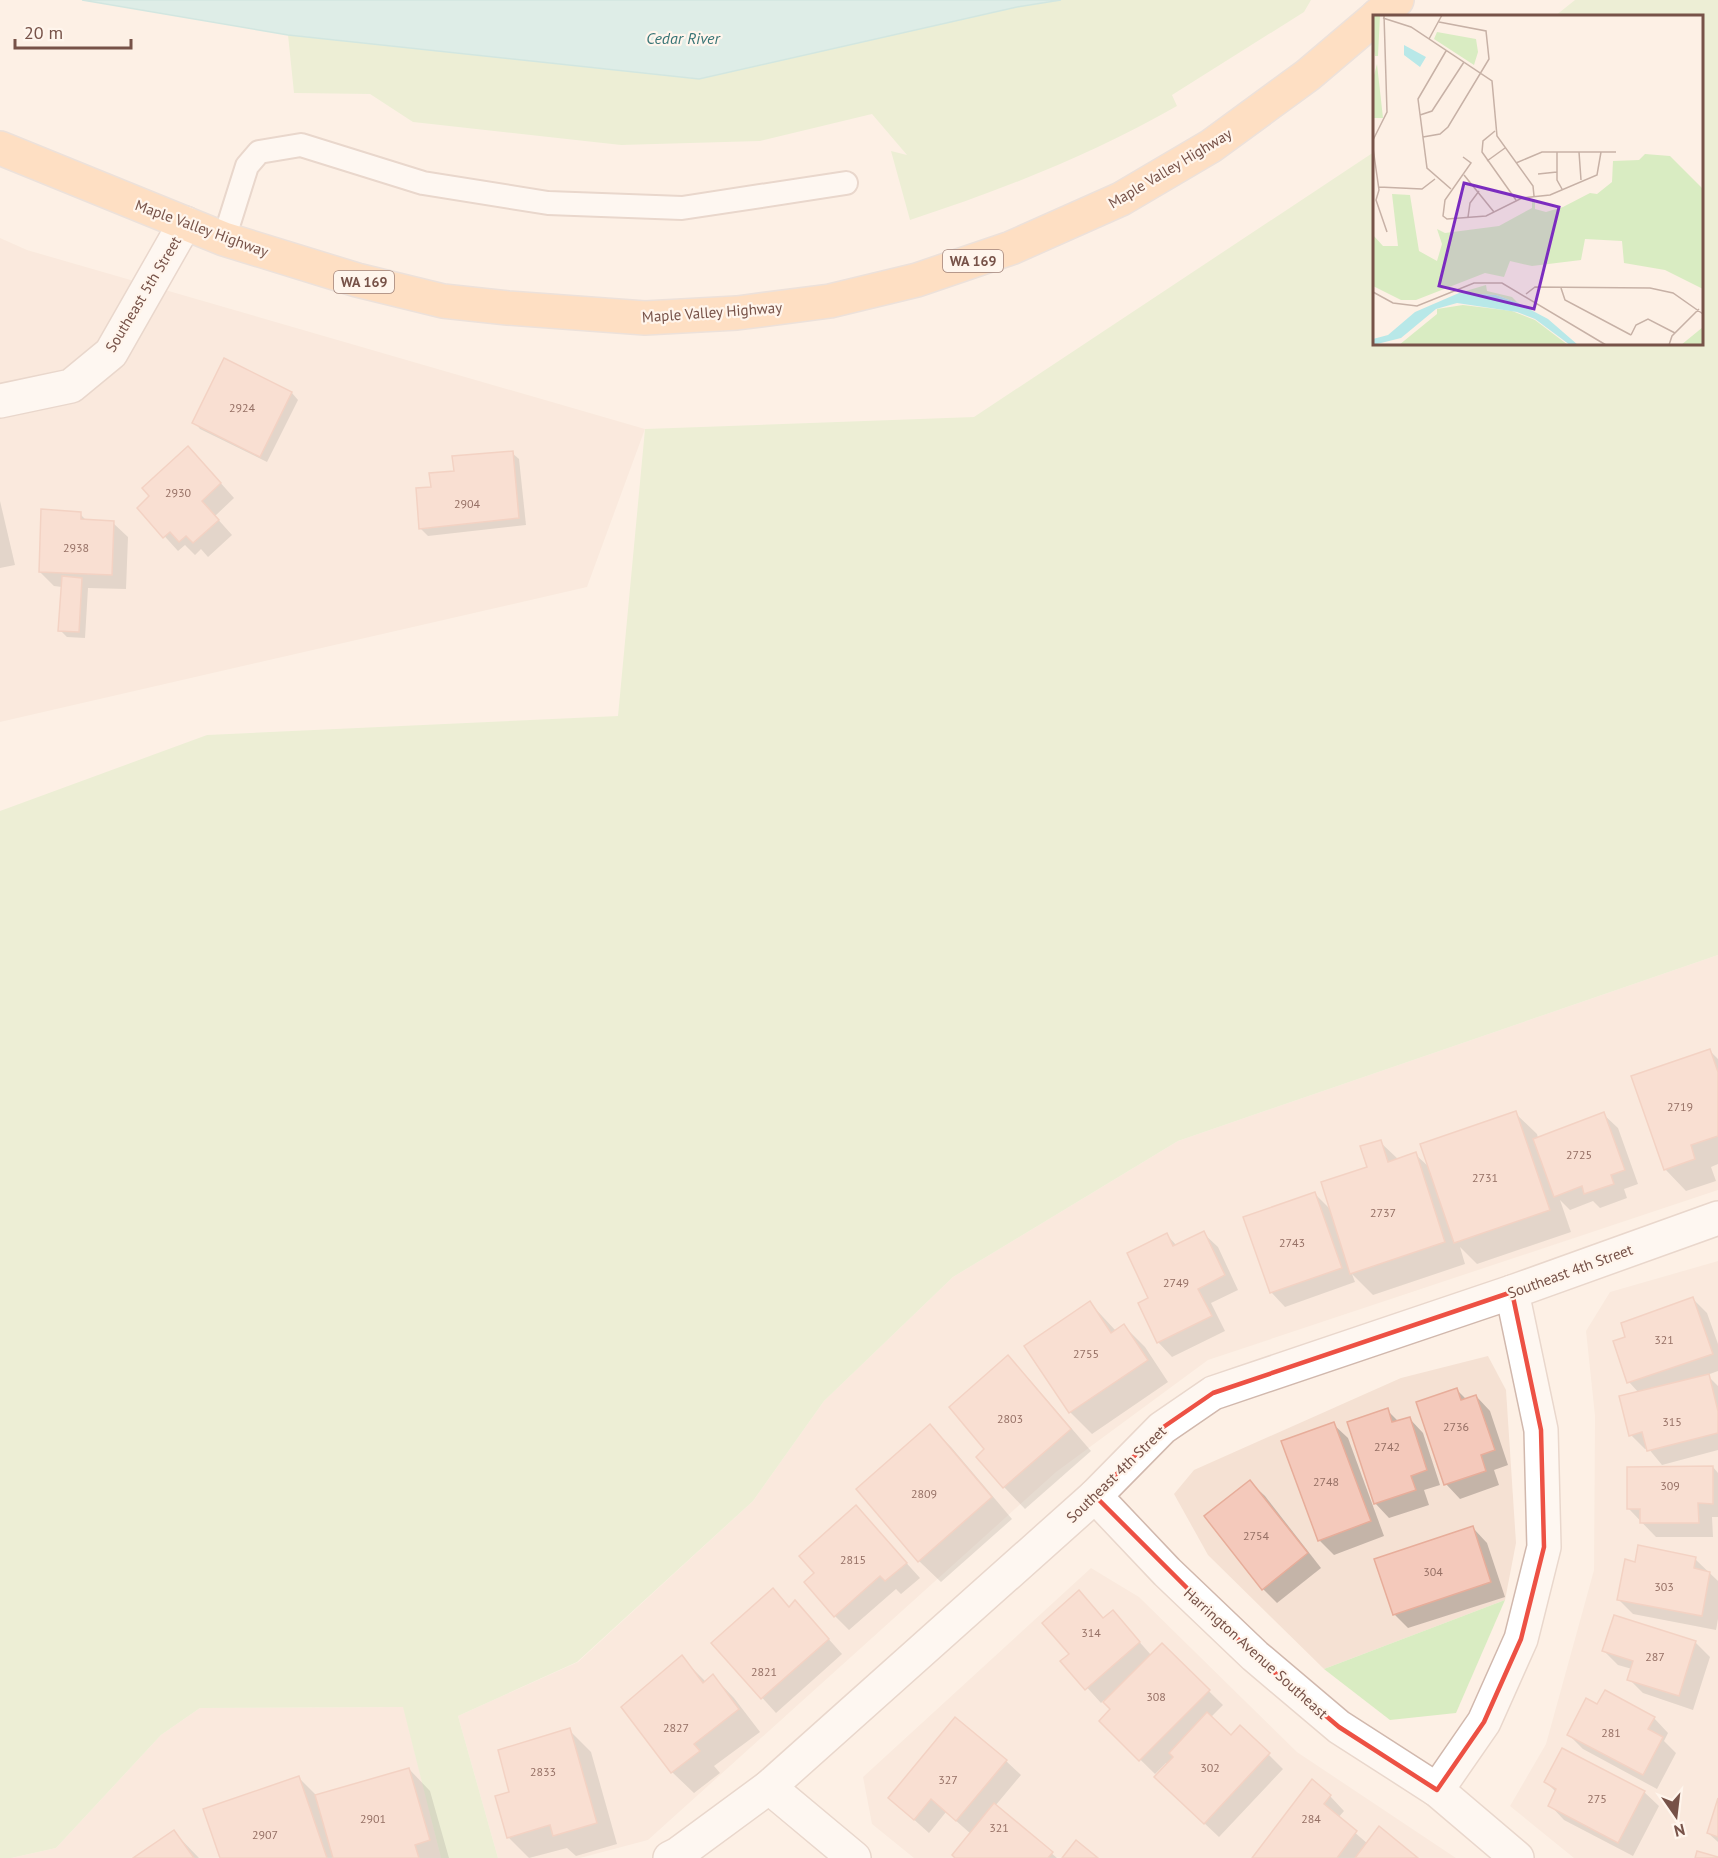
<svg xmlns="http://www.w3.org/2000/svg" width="1718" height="1858" font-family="'PT Sans',sans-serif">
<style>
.residential{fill:#f5e1d3}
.green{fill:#d9ecc2}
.water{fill:#b8e8e8;stroke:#9edada;stroke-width:1.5}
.shadow{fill:#0003}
.building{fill:#f4c9bb;stroke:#e7ad9a;stroke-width:1.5}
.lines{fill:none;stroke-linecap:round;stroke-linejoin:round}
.lane-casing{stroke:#d1b8ad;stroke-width:26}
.street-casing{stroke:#d1b8ad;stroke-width:36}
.primary-casing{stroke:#d9cfcc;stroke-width:36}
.lane{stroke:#fff;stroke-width:22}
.street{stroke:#fff;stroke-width:33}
.primary{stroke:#fecb9a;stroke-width:33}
.marked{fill:none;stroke:#ed5144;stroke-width:4.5;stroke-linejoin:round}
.labels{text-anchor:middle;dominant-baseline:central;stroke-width:4.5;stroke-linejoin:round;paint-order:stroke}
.number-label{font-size:12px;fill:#967065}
.shield{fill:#fff5ec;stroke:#a08379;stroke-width:1.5}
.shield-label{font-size:14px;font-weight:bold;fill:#775248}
.street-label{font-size:15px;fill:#775248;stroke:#fff5ec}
.water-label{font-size:16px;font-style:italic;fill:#387576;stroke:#fff5ec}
.inset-road{fill:none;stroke:#c7b1a6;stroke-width:1.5}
.view{fill:#7b2cbf;fill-opacity:0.15;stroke:#7b2cbf;stroke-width:3}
.inset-edge{fill:none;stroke:#775248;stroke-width:3}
</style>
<rect width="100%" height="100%" fill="#fdf0e5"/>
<g class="residential">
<path d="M0,238L27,250L645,429L587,587L0,722Z"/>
<path d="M1718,955V1190L1208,1360L1056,1472L648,1840L580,1858H498L458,1716L578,1662L753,1501L824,1401L953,1277L1178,1141Z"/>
<path d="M1718,1261V1858H1574L1510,1806L1546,1744L1594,1570L1595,1416L1586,1331L1610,1292Z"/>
<path d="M1488,1356L1506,1390L1516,1543L1505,1600L1324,1669L1208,1555L1174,1494L1194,1470L1401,1378Z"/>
<path d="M1091,1568L1139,1597L1297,1752L1456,1858H914L872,1824L863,1777Z"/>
<path d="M404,1707L441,1858H11L56,1848L161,1735L200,1708Z"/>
</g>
<g class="green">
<path d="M1061,0H1311L1304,12L1172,95L1177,106C1093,154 1002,190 910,220L891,151L907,155L872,114L760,141L621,145L413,122L370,94L294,93L288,35L699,79L1017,7Z"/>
<path d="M1575,0H1718V955L1178,1141L953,1277L824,1401L753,1501L577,1662L458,1716L498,1858H441L403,1707L200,1708L161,1735L56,1848L11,1858H0V811L207,735L618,716L645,429L974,417L1374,152V344H1702V16H1555Z"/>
<path d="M1505,1600L1456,1713L1390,1720L1324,1669Z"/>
</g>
<path class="water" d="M82,0H1061L1017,7L699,79L288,35Z"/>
<g class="shadow">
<path d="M225,360L292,393L298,400L267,462L200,429L194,422Z"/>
<path d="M512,453L519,459L526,525L428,536L421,529L432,489L455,472Z"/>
<path d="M202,462L234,498L215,516L232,535L208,557L201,549L195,555L185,545L178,551L139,508L151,497Z"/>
<path d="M0,501L15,565L0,568Z"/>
<path d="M80,514L87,521L113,523L128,537L126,589L88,588L85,638L67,637L60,630L62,587L54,586L40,572Z"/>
<path d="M1709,1050L1718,1059V1164L1711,1167L1716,1181L1686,1191L1665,1169Z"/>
<path d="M1515,1113L1537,1134L1538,1138L1603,1114L1618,1128L1638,1184L1624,1189L1627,1198L1600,1208L1593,1201L1570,1210L1560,1200L1571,1232L1477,1264L1460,1247L1465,1264L1373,1295L1352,1274L1355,1282L1285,1307L1271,1292L1314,1193L1332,1211L1369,1168L1380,1142L1399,1160L1415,1154L1430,1168Z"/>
<path d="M1203,1233L1218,1247L1238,1290L1211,1303L1225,1331L1172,1357L1158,1342L1140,1304L1150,1298L1167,1235L1177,1246Z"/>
<path d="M1693,1299L1707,1313L1718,1344V1371L1707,1375L1718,1386V1450L1662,1465L1648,1448L1645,1449L1631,1435L1639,1393L1629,1382L1627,1338Z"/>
<path d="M1090,1303L1116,1331L1124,1326L1145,1347L1168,1382L1092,1434L1070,1412L1026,1346Z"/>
<path d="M1008,1357L1029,1379L1091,1451L1025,1509L1004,1487L987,1449Z"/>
<path d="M1457,1390L1467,1400L1476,1396L1490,1411L1508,1465L1494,1470L1499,1485L1460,1499L1446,1484Z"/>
<path d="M1387,1410L1399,1422L1409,1418L1423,1433L1440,1485L1424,1490L1429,1505L1389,1518L1375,1503Z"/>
<path d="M1333,1424L1348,1438L1384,1536L1334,1555L1319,1540Z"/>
<path d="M930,1426L951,1447L1012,1519L941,1582L919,1561Z"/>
<path d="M1713,1467L1718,1473V1517H1712L1713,1537H1656L1629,1509Z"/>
<path d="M1250,1482L1265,1496L1321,1568L1277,1603L1263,1589Z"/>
<path d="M856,1507L920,1578L901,1594L896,1589L849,1630L835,1616L817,1573Z"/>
<path d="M1473,1528L1487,1543L1505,1597L1408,1628L1394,1614Z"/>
<path d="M1695,1559L1718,1581V1619L1716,1630L1633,1614L1618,1599L1636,1564Z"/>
<path d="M1079,1592L1104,1619L1113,1612L1151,1655L1162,1645L1223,1705L1211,1717L1231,1737L1268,1754L1283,1769L1219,1837L1170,1791L1168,1765L1166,1763L1155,1774L1101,1721L1112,1709L1104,1700L1101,1703L1063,1661L1071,1654Z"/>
<path d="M809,1617L842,1654L776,1713L713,1643Z"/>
<path d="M1695,1642L1710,1657L1693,1710L1643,1693L1629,1679L1632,1669L1618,1665L1604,1651Z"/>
<path d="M681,1657L706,1682L713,1676L734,1698L760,1732L714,1766L720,1773L694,1793L672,1772Z"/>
<path d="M1598,1706L1654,1718L1668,1733L1664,1741L1676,1753L1657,1789L1583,1749L1569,1735Z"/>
<path d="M569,1730L591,1752L617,1844L576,1856L567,1848L529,1858L508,1837L511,1793Z"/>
<path d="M1006,1761L1021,1775L995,1806L1057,1858H956L971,1834L946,1812L929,1833L890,1798Z"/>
<path d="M409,1769L430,1791L449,1858H222L299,1778L317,1796Z"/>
<path d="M1546,1782L1644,1792L1659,1806L1633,1856L1564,1820L1550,1805L1556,1792Z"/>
<path d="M1330,1796L1344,1811L1338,1818L1368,1844L1416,1858H1254Z"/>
<path d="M1718,1803V1842L1708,1833Z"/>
<path d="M174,1832L199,1858H136Z"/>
</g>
<g class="building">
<path d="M224,358L292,392L260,457L192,423Z"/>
<path d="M188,446L221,483L202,501L219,520L193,543L186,536L179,542L170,532L163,538L137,508L149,496L142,488Z"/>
<path d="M513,451L519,518L419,529L416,488L431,487L429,473L454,471L452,456Z"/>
<path d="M41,509L81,512V519L114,521L112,575L39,572Z"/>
<path d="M62,576L82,578L79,632L58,631Z"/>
<path d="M1710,1049L1718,1072V1136L1691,1145L1695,1159L1664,1170L1631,1076Z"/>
<path d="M1516,1111L1550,1210L1454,1243L1420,1144Z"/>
<path d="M1604,1112L1625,1170L1611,1175L1614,1184L1584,1194L1582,1186L1554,1197L1533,1139Z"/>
<path d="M1381,1140L1388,1162L1416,1152L1445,1242L1350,1274L1321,1182L1367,1167L1360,1146Z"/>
<path d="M1315,1192L1342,1268L1270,1293L1243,1217Z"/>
<path d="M1204,1231L1225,1275L1198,1289L1212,1316L1157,1343L1138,1303L1148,1298L1127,1253L1167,1233L1173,1246Z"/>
<path d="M1693,1297L1713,1354L1627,1383L1613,1341L1625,1337L1621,1323Z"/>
<path d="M1090,1301L1111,1333L1124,1324L1148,1360L1069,1413L1024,1346Z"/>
<path d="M1008,1355L1071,1429L1003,1488L976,1457L984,1449L949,1407Z"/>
<path d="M1709,1374L1718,1411V1433L1647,1451L1642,1432L1629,1436L1619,1396Z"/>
<path d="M1457,1388L1461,1400L1476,1395L1495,1450L1481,1455L1486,1471L1444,1485L1416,1402Z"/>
<path d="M1388,1408L1392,1422L1410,1417L1427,1470L1411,1476L1416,1490L1374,1504L1347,1422Z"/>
<path d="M1334,1422L1371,1521L1318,1541L1281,1441Z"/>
<path d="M930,1424L992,1497L918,1562L856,1489Z"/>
<path d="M1713,1466V1504L1698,1503L1699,1523H1640V1509H1627V1467Z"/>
<path d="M1250,1480L1308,1553L1262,1590L1204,1516Z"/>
<path d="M856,1505L907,1563L885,1581L880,1576L834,1617L804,1582L814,1573L799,1556Z"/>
<path d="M1473,1526L1491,1582L1393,1615L1374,1559Z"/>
<path d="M1638,1545L1696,1557L1694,1568L1710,1572L1702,1616L1617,1600L1625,1559L1635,1562Z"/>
<path d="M773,1588L789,1607L795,1600L829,1639L761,1699L711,1643Z"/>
<path d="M1079,1590L1103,1618L1113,1610L1140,1642L1085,1690L1060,1661L1069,1654L1042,1623Z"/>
<path d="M1614,1615L1696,1641L1679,1696L1627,1680L1633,1661L1602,1651Z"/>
<path d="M1162,1643L1210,1690L1139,1761L1099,1721L1110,1709L1103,1702Z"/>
<path d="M682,1655L703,1683L713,1674L739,1709L694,1744L700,1751L671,1773L621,1707Z"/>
<path d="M1605,1690L1655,1717L1648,1729L1663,1737L1643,1775L1567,1735L1586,1698L1597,1704Z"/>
<path d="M1207,1712L1231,1735L1240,1725L1270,1753L1204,1824L1154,1777L1173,1757L1169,1753Z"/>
<path d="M955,1717L1007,1760L956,1821L931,1799L914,1820L888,1798Z"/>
<path d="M570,1728L597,1823L553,1836L550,1825L507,1838L495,1796L509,1792L498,1750Z"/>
<path d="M1562,1748L1645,1791L1618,1843L1548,1806L1556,1789L1544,1782Z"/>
<path d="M409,1768L430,1840L415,1845L419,1858H333L315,1795Z"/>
<path d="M299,1776L327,1858H220L203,1809Z"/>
<path d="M1312,1779L1331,1795L1324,1804L1357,1831L1337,1858H1252Z"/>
<path d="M1718,1798V1837L1707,1833Z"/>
<path d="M994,1803L1053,1852L1048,1858H955L952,1855Z"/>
<path d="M1379,1826L1418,1858H1355Z"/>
<path d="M174,1830L194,1858H133Z"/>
<path d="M1076,1840L1098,1858H1062Z"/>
<path d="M1697,1851L1718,1857V1858H1695Z"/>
</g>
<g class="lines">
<g class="lane-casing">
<path id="lane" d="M224,239L247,166L259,152L301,145L423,183L548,203L682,208L846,183"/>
</g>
<g class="street-casing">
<g id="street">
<path d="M0,401L71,386L111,353L185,223"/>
<path d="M1095,1496L1167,1572L1255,1656L1339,1727L1437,1790L1517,1858"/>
<path d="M769,1787L854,1858"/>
<path d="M1437,1790L1484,1722L1521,1639L1544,1547L1541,1430L1512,1292"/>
<path d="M670,1858L678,1854L769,1787L1095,1496L1162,1428L1213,1393L1512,1292L1718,1218"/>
</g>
</g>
<g class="primary-casing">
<g id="primary">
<path d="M1377,16L1397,0"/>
<path d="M0,148L224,239L357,280L443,301L508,308L645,318L737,313L830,301L917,280L1011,248L1121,199L1211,146L1308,75L1374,19"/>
</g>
</g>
<use href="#lane" class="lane"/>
<use href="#street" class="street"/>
<use href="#primary" class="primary"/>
</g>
<path d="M0 0H1718V1858H0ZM1512,1292L1541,1430L1544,1547L1521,1639L1484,1722L1437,1790L1339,1727L1255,1656L1095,1496L1162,1428L1213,1393Z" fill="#fdf0e5" fill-opacity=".55" fill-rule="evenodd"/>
<path class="marked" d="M1512,1292L1541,1430L1544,1547L1521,1639L1484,1722L1437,1790L1339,1727L1255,1656L1095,1496L1162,1428L1213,1393Z"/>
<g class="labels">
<g class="number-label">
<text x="242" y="407">2924</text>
<text x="178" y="492">2930</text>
<text x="467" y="503">2904</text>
<text x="76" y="547">2938</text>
<text x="1680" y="1106">2719</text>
<text x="1579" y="1154">2725</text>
<text x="1485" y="1177">2731</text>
<text x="1383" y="1212">2737</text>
<text x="1292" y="1242">2743</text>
<text x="1176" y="1282">2749</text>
<text x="1664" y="1339">321</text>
<text x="1086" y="1353">2755</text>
<text x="1010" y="1418">2803</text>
<text x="1672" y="1421">315</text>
<text x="1456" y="1426">2736</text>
<text x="1387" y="1446">2742</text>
<text x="1326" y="1481">2748</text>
<text x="1670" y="1485">309</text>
<text x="924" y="1493">2809</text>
<text x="1256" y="1535">2754</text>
<text x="853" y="1559">2815</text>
<text x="1433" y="1571">304</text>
<text x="1664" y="1586">303</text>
<text x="1091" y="1632">314</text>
<text x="1655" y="1656">287</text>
<text x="764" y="1671">2821</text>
<text x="1156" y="1696">308</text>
<text x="676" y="1727">2827</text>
<text x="1611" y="1732">281</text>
<text x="1210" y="1767">302</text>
<text x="543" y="1771">2833</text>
<text x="948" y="1779">327</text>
<text x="1597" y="1798">275</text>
<text x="373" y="1818">2901</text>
<text x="1311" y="1818">284</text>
<text x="999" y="1827">321</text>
<text x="265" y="1834">2907</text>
</g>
<g class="shield">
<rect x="943" y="250" width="60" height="22" rx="4.5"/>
<rect x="334" y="271" width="60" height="22" rx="4.5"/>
</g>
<g class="shield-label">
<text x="973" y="261">WA 169</text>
<text x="364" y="282">WA 169</text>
</g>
<g class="street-label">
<text transform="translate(1170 168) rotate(-31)">Maple Valley Highway</text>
<text transform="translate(202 228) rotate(20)">Maple Valley Highway</text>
<text transform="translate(143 294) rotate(-59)">Southeast 5th Street</text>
<text transform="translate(712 312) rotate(-4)">Maple Valley Highway</text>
<text transform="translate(1570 1271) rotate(-20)">Southeast 4th Street</text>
<text transform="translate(1116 1474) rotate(-44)">Southeast 4th Street</text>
<text transform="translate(1256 1653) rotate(42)">Harrington Avenue Southeast</text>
</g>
<g class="water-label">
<text x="683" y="38">Cedar River</text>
</g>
</g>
<g transform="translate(1373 15)">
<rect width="330" height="330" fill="#fdf0e5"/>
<path d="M0,0H7L5,41H2L0,31ZM64,17L103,24L105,37L101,50L61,24ZM4,49L10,103H0V64ZM272,139L297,141L330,174V274L292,255L251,248L249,226L212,224L208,245L159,251L137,246L131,262L112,258L43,285H28L0,271V220L10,231H25L19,179L37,180L46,236L64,246L69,229L64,214L72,218L126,211L159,193V184H162V194L173,197L190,192L217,178L224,179L239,167L240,146L266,145ZM113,270L114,276L139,282L145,288L123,280L86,278ZM90,290L139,296L162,305L195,330H26L64,299V294ZM330,312V330H308Z" fill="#d9ecc2"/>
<path d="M31,30L53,42L47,52L31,40ZM86,278L123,280L145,288L175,304L205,330H197L162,304L144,297L84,288L63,294L28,323L0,330V324L15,320L42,297Z" fill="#b8e8e8"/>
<path class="inset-road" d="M10,3L38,12L119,66L124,121L160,171L161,181M56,24L69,0M73,36L45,84L54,153L78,174M47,100L59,96L91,47M122,116L110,126L109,137L143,185M50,122L67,119L75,112L116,44L113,16L66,7M0,125L14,97L11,0M0,133L6,175L3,185L14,217M184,137V165L189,174M206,137L208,165M90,142L98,148L72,185L70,201L74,204L113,201L149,183L177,180L224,160L228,137M114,146L132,133M143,148L169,137H243M165,159L184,157M91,160L121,197M6,172L49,174L62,164M95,202L97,188L106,176M188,273L192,285L258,320M0,277L20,288L44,291L101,268H129L233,330M153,279L162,272L277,273L300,278L330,299M258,320L263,310L275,304L302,318M296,330L299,321L326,294"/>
<path class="view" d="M91,168L186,192L161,294L66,271Z"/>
<rect width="330" height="330" class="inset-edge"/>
</g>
<g transform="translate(1676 1816) rotate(166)" stroke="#fff5ec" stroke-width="4.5" paint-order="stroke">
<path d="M0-4.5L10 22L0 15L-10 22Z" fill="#775248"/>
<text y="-9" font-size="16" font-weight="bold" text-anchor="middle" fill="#775248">N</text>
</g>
<path d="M15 39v9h116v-9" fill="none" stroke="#775248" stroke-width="3"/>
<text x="24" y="39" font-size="18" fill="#775248" stroke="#fff5ec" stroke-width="4.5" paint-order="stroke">20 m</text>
</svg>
